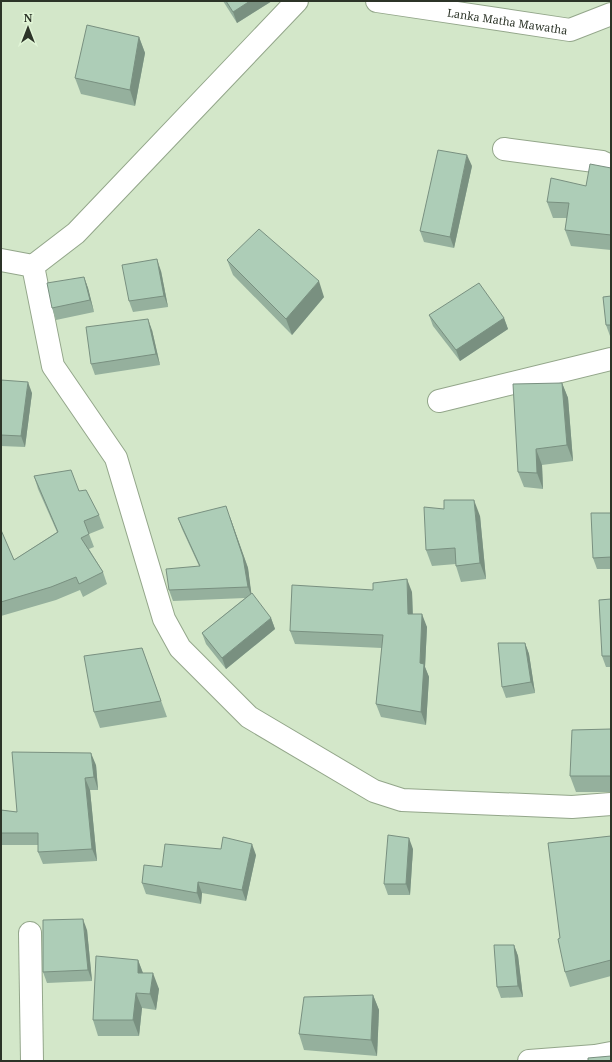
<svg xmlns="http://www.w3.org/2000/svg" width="612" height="1062" font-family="'Noto Serif',serif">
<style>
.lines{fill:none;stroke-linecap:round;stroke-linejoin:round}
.minor-casing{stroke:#93a68a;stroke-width:24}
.minor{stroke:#fff;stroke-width:22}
.wall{fill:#95b09d}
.shaded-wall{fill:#799080}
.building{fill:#adcdb7;stroke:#799080}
.labels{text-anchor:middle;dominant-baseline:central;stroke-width:3.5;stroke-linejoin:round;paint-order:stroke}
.street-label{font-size:11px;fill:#2c3428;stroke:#e0f5d6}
</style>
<rect width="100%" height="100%" fill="#d3e7c9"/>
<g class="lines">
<g class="minor-casing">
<g id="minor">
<path id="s1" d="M377,1L570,30L611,14"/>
<path d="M504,149L602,162L611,166"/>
<path d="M1,260L33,266L76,233L297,1"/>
<path d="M33,266L53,366L116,458L164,619L180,648L249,717L374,791L402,800L572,807L611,804"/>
<path d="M439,401L611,359"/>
<path d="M30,933L32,1061"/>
<path d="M529,1061L595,1056L611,1053"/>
</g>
</g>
<use href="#minor" class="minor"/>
</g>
<g class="wall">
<path d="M223,1H272L237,23Z"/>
<path d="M139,37L145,53L135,106L81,94L75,78Z"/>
<path d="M472,166L454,248L424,242L420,231Z"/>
<path d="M611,168V250L571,246L565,230L567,218H553L547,202L586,186Z"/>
<path d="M227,260L324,297L292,335L233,275Z"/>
<path d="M161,271L168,307L133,312L129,301Z"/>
<path d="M84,277L88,288L94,312L56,320L52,308Z"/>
<path d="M611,296V336H610L606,325Z"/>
<path d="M429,315L504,318L508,329L460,361L433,326Z"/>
<path d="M152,330L160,365L95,375L91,364Z"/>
<path d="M1,380L32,393L25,447L1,446Z"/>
<path d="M562,383L568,398L573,461L542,465L543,489L524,487L518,472Z"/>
<path d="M34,476L79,491L99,515L104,528L89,534L94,547L89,549L103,572L107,584L83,597L80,590L56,600L1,616V530L14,560L57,532L38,489Z"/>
<path d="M611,513V569H597L593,558Z"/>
<path d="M480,516L486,579L461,582L456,566V564L432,566L426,550Z"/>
<path d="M230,517L248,568L251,594L271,618L275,629L226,669L206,644L202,633L245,598L173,601L169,590L199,566L182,529L178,518Z"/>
<path d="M373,590L412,592L413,614L427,627L425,667L429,677L426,725L381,717L376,704L382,648L295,644L290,631Z"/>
<path d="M611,599V667H606L602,656Z"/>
<path d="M525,643L529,654L535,693L506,698L502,687Z"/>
<path d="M142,648L167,717L100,728L94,712Z"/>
<path d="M611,729V792H576L570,776Z"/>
<path d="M96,765L98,790H90L97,861L43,864L38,852V845H1V810L17,812Z"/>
<path d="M611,836V976L570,987L565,972L560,938Z"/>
<path d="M413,849L410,895H388L384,884Z"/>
<path d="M256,855L246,901L202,893L201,904L146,894L142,883L162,867Z"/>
<path d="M87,930L92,981L47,983L43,972Z"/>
<path d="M514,945L518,956L523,997L501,998L497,987Z"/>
<path d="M138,960L143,973L159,989L156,1010L142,1008L139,1036H98L93,1020Z"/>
<path d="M373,995L379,1010L377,1056L304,1050L299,1034Z"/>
</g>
<g class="shaded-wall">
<path d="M250,1H272L237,23L233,12Z"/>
<path d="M139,37L145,53L135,106L130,90Z"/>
<path d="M467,155L472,166L454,248L450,237Z"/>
<path d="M157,259L161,271L168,307L164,296Z"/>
<path d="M84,277L88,288L94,312L90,300Z"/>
<path d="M319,281L324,297L292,335L286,319Z"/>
<path d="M504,318L508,329L460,361L456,350Z"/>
<path d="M148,319L152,330L160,365L156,354Z"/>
<path d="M28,382L32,393L25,447L21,436Z"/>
<path d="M562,383L568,398L573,461L567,445Z"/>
<path d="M536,449L542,465L543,489L537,473Z"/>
<path d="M474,500L480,516L486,579L480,563Z"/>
<path d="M230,517L248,568L252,598L248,587Z"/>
<path d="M407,579L412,592L413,627L408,614Z"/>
<path d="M422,614L427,627L425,667L429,677L426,725L421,712L420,663Z"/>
<path d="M271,618L275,629L226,669L222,658Z"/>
<path d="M525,643L529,654L535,693L531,682Z"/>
<path d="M91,753L96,765L98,790L94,777Z"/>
<path d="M85,778L90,790L97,861L92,849Z"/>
<path d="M409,838L413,849L410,895L406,884Z"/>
<path d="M252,844L256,855L246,901L242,890Z"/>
<path d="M198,882L202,893L201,904L197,893Z"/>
<path d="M83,919L87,930L92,981L88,970Z"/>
<path d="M514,945L518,956L523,997L518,986Z"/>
<path d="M138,960L144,976L138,973Z"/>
<path d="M153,973L159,989L156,1010L150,994Z"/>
<path d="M136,993L142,1008L139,1036L133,1020Z"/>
<path d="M373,995L379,1010L377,1056L371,1040Z"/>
</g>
<g class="building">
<path d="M226,1H250L233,12Z"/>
<path d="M87,25L139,37L130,90L75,78Z"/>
<path d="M438,150L467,155L450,237L420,231Z"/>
<path d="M590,164L611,168V235L565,230L569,203L547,202L551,178L586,186Z"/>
<path d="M259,229L319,281L286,319L227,260Z"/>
<path d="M157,259L164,296L129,301L122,265Z"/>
<path d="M84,277L90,300L52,308L47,283Z"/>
<path d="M479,283L504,318L456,350L429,315Z"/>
<path d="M611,296V325H606L603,297Z"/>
<path d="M148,319L156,354L91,364L86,327Z"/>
<path d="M1,380L28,382L21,436L1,435Z"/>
<path d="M562,383L567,445L536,449L537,473L518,472L513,384Z"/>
<path d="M71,470L79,491L86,490L99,515L84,521L89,534L81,538L103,572L79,584L76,577L51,587L1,602V530L14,560L58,532L34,476Z"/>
<path d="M444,500H474L480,563L456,566L455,548L426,550L424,507L444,509Z"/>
<path d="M226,506L243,557L248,587L169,590L166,569L200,566L178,518Z"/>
<path d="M591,513H611V557L593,558Z"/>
<path d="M407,579L408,614H422L420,663L424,664L421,712L376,704L383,635L290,631L292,585L373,590V583Z"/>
<path d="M252,593L271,618L222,658L202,633Z"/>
<path d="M611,599V656H602L599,600Z"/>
<path d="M498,643H525L531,682L502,687Z"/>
<path d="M142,648L161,701L94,712L84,656Z"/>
<path d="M611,729V776H570L572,730Z"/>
<path d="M12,752L91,753L94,777L85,778L92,849L38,852V833H1V810L17,812Z"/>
<path d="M388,835L409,838L406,884H384Z"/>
<path d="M611,836V960L565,972L558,939L560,938L548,843Z"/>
<path d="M223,837L252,844L242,890L198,882L197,893L142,883L144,865L162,867L165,844L221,849Z"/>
<path d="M83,919L88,970L43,972V920Z"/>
<path d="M494,945H514L518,986L497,987Z"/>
<path d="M96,956L138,960V973H153L150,994L136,993L133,1020H93Z"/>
<path d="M373,995L371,1040L299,1034L304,997Z"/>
<path d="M611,1056V1061H588V1058Z"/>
</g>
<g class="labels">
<g class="street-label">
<text stroke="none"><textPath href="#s1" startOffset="132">Lanka Matha Mawatha</textPath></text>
</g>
</g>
<rect width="612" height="1062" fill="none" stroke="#2c3428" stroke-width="4"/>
<g transform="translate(28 28)" stroke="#e0f5d6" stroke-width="3" paint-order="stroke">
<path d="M0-3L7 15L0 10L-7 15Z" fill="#2c3428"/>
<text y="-6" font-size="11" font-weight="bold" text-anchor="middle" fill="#2c3428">N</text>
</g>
</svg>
